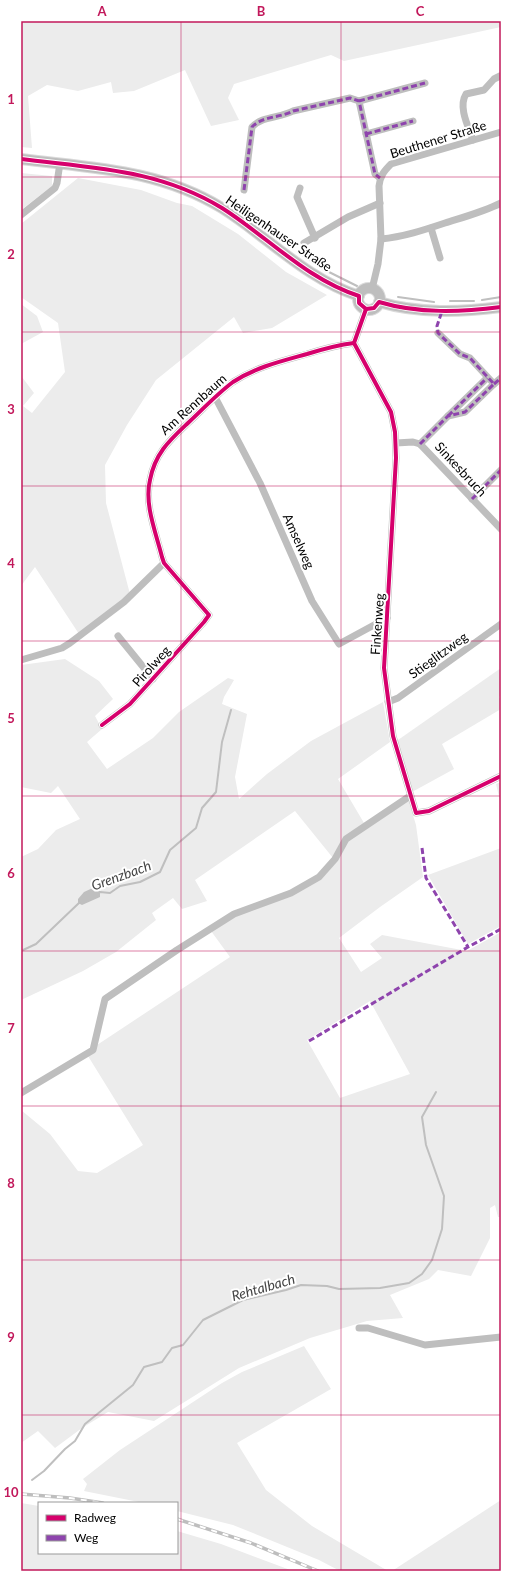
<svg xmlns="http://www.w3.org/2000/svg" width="522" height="1592" font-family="Lato,sans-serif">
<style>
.green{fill:#ececec;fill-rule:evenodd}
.water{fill:#bfbfbf}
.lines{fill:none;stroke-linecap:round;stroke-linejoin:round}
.stream{stroke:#bfbfbf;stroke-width:2}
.primary-casing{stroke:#dbdbdb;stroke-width:12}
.minor{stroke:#bebebe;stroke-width:7}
.primary{stroke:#bebebe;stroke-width:10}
.rail-casing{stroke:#bebebe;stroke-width:3.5}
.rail{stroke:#fff;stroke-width:2;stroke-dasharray:6;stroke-linecap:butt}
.quiet{stroke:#8e44ad;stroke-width:3;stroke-dasharray:6 3;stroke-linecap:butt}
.cycleway-casing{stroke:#fff;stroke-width:6}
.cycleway{stroke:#d6006c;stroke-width:4}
.grid{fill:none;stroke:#c2185b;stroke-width:1;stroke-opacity:0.55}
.labels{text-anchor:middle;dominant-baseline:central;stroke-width:4;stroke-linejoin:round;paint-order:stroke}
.street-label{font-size:13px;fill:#000;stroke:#fff}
.water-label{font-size:14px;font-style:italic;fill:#444;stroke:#fff}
.neatline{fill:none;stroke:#c2185b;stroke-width:1.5}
.grid-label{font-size:13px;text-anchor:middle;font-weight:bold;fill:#c2185b}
</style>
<rect width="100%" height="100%" fill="#fff"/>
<g class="green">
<path d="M21,21H501V27L344,61L331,55L234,84L228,98L239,120L211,126L185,70L134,91L113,93L111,82L78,91L47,85L28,96L32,148L21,147Z"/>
<path d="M21,173L52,176V186L21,210Z"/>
<path d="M78,178L141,190L177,203L192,206L238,234L286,272L327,295L272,328L243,333L234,317L156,380L127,425L105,465L106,503L130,594L79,634L35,567L21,586V377H22L34,393L23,406L32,413L65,372L58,323L21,297V224Z"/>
<path d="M21,304L37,316L43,332L21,344Z"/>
<path d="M65,659L99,681L113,699L95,716L102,729L87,742L107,769L153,738L179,712L228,678L234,680L224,697L222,704L247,714L235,777L239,799L267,774L311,741L383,702L390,742L338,779L364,823L408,799L416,825L423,877L380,907L339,938L361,972L382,958L370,944L382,935L467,951L501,932V1217H498L495,1205L490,1208V1238L471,1276L438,1270L429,1279L390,1295L403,1318L367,1321L310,1338L239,1368L154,1421L108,1412L82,1428L55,1448L38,1431L21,1443V1110L50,1134L78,1171L97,1173L143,1145L88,1056L97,1045L230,957L211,931L235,915L321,878L333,858L295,811L195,880L207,901L182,909L173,898L152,913L156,920L116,952L83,971L21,1000V857L38,849L56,830L80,819L58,786L51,793L21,787V665ZM370,1001L410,1074L340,1098L307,1040Z"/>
<path d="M501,668V695L499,697L501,701V709L442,744L454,769L412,792L398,742V740Z"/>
<path d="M501,782V805L496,784Z"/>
<path d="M501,848V926L468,944L428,875Z"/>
<path d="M304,1346L331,1389L237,1443L266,1490L312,1526L388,1571H340L319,1560L233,1525L177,1511V1503H144L84,1491L87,1484L83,1479L120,1450L222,1383L242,1372Z"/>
<path d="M501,1500V1571H392Z"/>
<path d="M21,1503L39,1506V1553H177V1531L221,1544L293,1571H21Z"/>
</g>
<path class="water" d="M97,886L100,892V897L82,905L78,903V899L84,892Z"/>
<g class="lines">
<g class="stream">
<path d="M298,252L323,269L357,286"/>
<path d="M398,297L434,302"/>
<path d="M482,300L501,297"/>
<path d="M450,301H474"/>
<path d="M98,893L100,892L110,893L120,886L140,882L160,872L170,850L196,828L202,808L216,792L222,742L231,710"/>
<path d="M21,951L36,944L80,902"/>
<path d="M32,1480L44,1471L65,1449L75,1441L85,1424L133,1385L144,1367L162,1362L172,1348L183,1345L203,1320L243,1300L286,1290L301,1285L327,1286L339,1289L380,1288L409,1283L422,1274L432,1260L442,1229L444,1196L426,1145L422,1117L436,1092"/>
</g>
<g class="primary-casing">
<g id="primary">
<path d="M21,159C92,168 158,169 222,208C268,237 306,279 359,296"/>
<circle cx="369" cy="299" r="11"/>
<path d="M379,302C419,314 461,312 501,307"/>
</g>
</g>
<g class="minor">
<path d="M359,101L425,83"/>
<path d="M366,134L413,121"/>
<path d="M473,140C468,126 458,107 466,94L484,90L494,79L500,76"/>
<path d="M300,188L297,197L315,238"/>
<path d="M244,190L252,127C262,116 280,118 293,111L350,98L359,101L375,174L380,178"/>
<path d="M21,215L55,188L57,183L60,163"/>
<path d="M431,228L440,258"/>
<path d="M381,239C403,237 424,230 445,223C464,217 483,212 501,203"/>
<path d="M304,243L348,217L380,203"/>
<path d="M372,289L378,264L381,239L379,186C380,176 384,171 391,164L501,132"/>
<path d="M366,309L354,343L391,412L395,432L396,458L384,668L393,736L416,813L429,811L501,776"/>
<path d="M494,384L501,378"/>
<path d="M215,397L260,483L312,601L339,644L387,618"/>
<path d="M448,416L487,378"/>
<path d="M396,443L413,442L420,444L501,529"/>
<path d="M420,444L448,416L465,412L494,384L470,358L460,354L438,333"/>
<path d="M472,499L501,470"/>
<path d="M118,636L153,679"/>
<path d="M21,660L62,648L70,643L124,602L164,563"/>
<path d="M388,702L398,698L501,624"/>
<path d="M102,725L130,704L204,622L209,615L164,563L162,557C156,533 144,504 150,480C155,453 170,440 188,423C203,409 217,394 233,382C256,367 282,361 307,354C323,349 338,345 354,343"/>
<path d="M21,1093L93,1050L105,999L177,950L234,914L291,893L319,877L335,859L346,839L410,796"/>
<path d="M359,1328H368L425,1345L501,1337"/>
</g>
<use href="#primary" class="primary"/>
<g class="rail-casing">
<g id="rail">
<path d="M21,1494L70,1498L103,1503"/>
<path d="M177,1519L251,1543L318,1571"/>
</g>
</g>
<use href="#rail" class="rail"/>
<g class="quiet">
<path d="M359,101L425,83"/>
<path d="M366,134L413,121"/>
<path d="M244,190L252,127C262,116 280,118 293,111L350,98L359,101L375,174L380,178"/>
<path d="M494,384L501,378"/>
<path d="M448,416L487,378"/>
<path d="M420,444L448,416L465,412L494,384L470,358L460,354L438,333L437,326L442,311"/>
<path d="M472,499L501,470"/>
<path d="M422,848L426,878L468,947"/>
<path d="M309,1041L468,947L501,929"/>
</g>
<g class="cycleway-casing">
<g id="cycleway">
<path d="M21,159C92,168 158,169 222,208C268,237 306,279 359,296V303L366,309L374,308L379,302C419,314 461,312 501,307"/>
<path d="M366,309L354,343L391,412L395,432L396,458L384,668L393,736L416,813L429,811L501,776"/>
<path d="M102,725L130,704L204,622L209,615L164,563L162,557C156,533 144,504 150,480C155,453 170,440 188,423C203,409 217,394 233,382C256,367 282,361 307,354C323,349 338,345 354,343"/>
</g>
</g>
<use href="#cycleway" class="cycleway"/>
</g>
<path class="grid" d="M181,21V1571M341,21V1571M21,177H501M21,332H501M21,486H501M21,641H501M21,796H501M21,951H501M21,1106H501M21,1260H501M21,1415H501"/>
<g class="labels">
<g class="street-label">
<text transform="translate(438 139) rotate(-17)">Beuthener Straße</text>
<text transform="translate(279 233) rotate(34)">Heiligenhauser Straße</text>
<text transform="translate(193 404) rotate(-42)">Am Rennbaum</text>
<text transform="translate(461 469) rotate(47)">Sinkesbruch</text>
<text transform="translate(299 541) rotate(66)">Amselweg</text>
<text transform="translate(377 624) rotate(-86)">Finkenweg</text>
<text transform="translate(438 655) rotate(-36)">Stieglitzweg</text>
<text transform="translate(151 666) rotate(-48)">Pirolweg</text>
</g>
<g class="water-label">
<text transform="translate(121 875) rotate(-20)">Grenzbach</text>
<text transform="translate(263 1287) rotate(-16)">Rehtalbach</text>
</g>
</g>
<rect width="522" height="1592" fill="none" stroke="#ffffff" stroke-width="44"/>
<rect x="38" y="1502" width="140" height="52" fill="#ffffff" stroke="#999999"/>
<rect x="46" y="1515" width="20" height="6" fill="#d6006c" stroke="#999999"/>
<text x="74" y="1522" font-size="12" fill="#000000">Radweg</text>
<rect x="46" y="1535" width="20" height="6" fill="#8e44ad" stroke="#999999"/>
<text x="74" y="1542" font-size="12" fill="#000000">Weg</text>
<rect x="22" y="22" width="478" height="1548" class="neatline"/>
<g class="grid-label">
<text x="102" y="16">A</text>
<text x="261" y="16">B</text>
<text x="420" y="16">C</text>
<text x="11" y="104">1</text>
<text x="11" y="259">2</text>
<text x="11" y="414">3</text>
<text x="11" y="568">4</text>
<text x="11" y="723">5</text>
<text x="11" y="878">6</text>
<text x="11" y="1033">7</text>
<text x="11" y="1188">8</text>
<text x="11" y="1342">9</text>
<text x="11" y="1497">10</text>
</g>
</svg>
